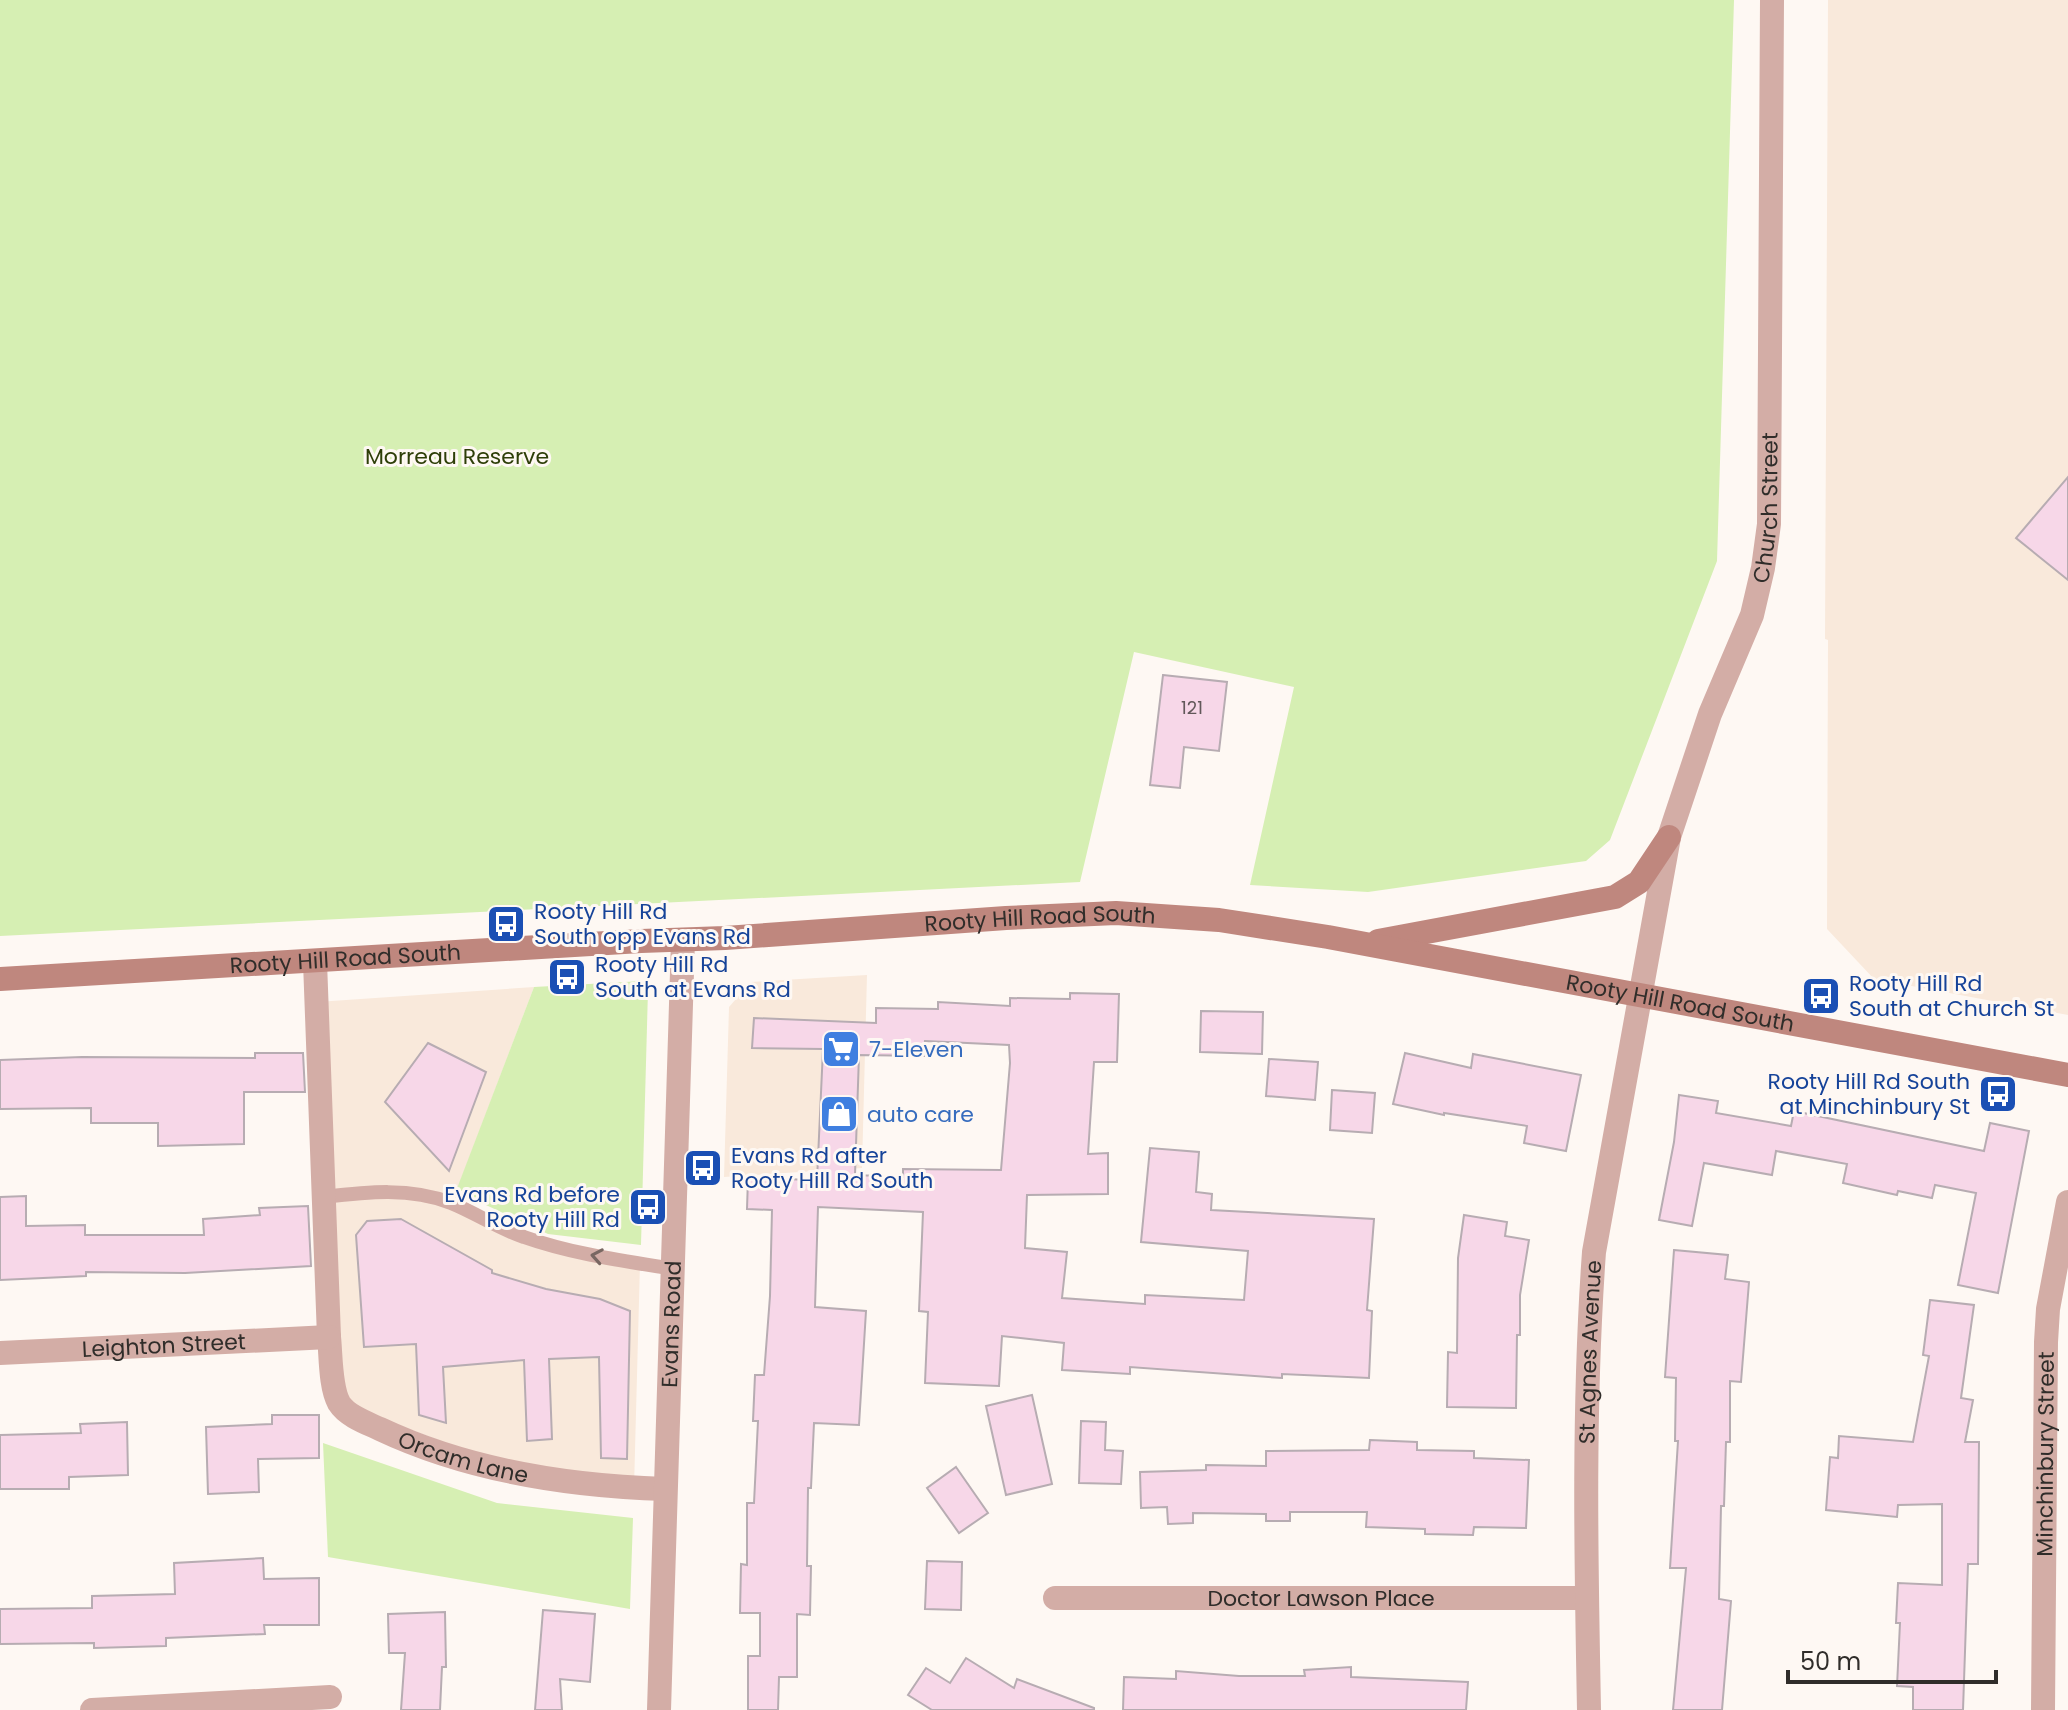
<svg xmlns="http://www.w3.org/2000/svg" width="2068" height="1710" font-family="Poppins,sans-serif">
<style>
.built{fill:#f9e9db}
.green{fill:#d6efb3}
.building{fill:#f7d7e8;stroke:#b7acb2;stroke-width:2;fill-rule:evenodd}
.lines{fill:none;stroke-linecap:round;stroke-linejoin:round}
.service{stroke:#d3ada6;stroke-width:14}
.minor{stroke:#d3ada6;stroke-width:24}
.tertiary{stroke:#d3ada6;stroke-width:24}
.secondary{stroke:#bf877e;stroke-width:24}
.oneway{stroke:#796762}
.labels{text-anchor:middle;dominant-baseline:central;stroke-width:6;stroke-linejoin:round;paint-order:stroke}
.number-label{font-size:18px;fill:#62585a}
.park-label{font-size:22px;fill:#2e3f08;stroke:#fef8f3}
.street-label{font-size:22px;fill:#302d2a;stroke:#fef8f3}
.transit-label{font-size:22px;fill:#164399;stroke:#fef8f3;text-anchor:start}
.shop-label{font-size:22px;fill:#366cbe;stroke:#fef8f3;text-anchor:start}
</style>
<rect width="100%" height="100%" fill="#fef8f3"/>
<g class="built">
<path d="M1828,0H2068V1015L1874,979L1827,929L1828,640L1825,639Z"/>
<path d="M867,975L862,1168L724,1177L729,1007L751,982Z"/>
<path d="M534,987L452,1203L520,1236L640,1263L634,1488L541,1478L339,1403L317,1002Z"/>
</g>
<g class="green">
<path d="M0,0H1734L1717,561L1610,840L1586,861L1368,892L1250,885L1294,687L1134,652L1080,882L0,936Z"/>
<path d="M643,981L648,990L641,1245L548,1234L456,1191L534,987Z"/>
<path d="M323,1443L497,1503L633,1518L630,1609L328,1557Z"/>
</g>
<g class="building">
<path d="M2068,477V580L2016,538Z"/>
<path d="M1163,675L1227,682L1219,751L1184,747L1180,788L1150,785Z"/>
<path d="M1070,993L1119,994L1117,1062H1094L1088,1154L1108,1153V1194L1027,1195L1025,1248L1067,1252L1062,1298L1145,1304V1295L1244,1300L1248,1251L1141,1242L1150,1148L1199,1152L1196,1192L1212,1194L1211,1210L1374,1219L1367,1310L1372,1311L1369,1378L1282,1374V1378L1130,1367V1374L1062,1370L1064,1343L1002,1336L999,1386L925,1383L928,1312L919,1311L923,1212L818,1207L815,1307L866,1311L859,1425L814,1423L811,1488H808L807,1566H811L810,1615L797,1614V1677H779L778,1710H748V1656H760V1613H740L741,1564L747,1565V1503H754L758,1421H753L755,1375H764L770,1296L772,1210L747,1209L748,1178L817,1180L823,1049L752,1048L754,1018L876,1023V1008L938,1009V1002L1010,1006V998L1070,999ZM925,1041L1009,1045L1010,1063L1001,1170L903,1169V1177L855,1175L859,1055L924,1056Z"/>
<path d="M1201,1011L1263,1012L1262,1054L1200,1052Z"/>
<path d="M428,1043L486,1072L449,1171L385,1102Z"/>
<path d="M255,1053H303L305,1092H244V1144L158,1146V1123H91V1108L0,1109V1060L82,1057L255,1058Z"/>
<path d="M1405,1053L1471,1068L1473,1054L1581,1075L1566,1151L1524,1143L1527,1126L1444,1113V1115L1393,1104Z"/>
<path d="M1269,1059L1318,1062L1315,1100L1266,1096Z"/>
<path d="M1332,1090L1375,1093L1372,1133L1330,1130Z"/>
<path d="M1679,1095L1718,1101L1716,1113L1791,1126L1794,1111L1984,1151L1990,1123L2029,1131L1998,1293L1958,1285L1976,1193L1935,1185L1932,1198L1898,1191L1897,1195L1843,1183L1847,1164L1776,1151L1772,1175L1704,1163L1692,1226L1659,1220L1674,1142Z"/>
<path d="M26,1196V1226L85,1225V1235H204L203,1219L260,1215L259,1208L308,1206L311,1266L185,1273L86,1272V1276L0,1280V1197Z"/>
<path d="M1464,1215L1507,1222L1505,1236L1529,1240L1520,1295V1335H1517L1516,1408L1447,1407L1448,1352L1457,1353L1458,1258Z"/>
<path d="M401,1219L492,1270V1273L546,1289L600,1299L630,1311L627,1459L601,1458L599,1357L549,1359L552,1439L527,1441L524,1360L443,1367L446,1423L419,1415L416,1344L364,1347L356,1235L367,1221Z"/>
<path d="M1674,1250L1728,1255L1725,1279L1749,1282L1741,1382L1730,1381V1442H1726L1724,1506H1721L1719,1599L1731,1601L1722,1710H1673L1686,1568H1670L1678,1441H1675L1676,1378L1665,1377Z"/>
<path d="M1930,1300L1974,1305L1961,1398L1973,1400L1965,1442H1979L1978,1564H1968L1963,1710H1913V1687L1897,1686L1900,1623H1896L1898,1583L1942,1585V1504L1898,1505L1897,1517L1826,1510L1830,1457L1838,1458L1839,1436L1913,1442L1929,1356L1923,1355Z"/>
<path d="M1032,1395L1052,1484L1006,1495L986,1406Z"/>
<path d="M272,1415H319V1458L258,1459L259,1492L208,1494L206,1427L272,1424Z"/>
<path d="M1081,1421L1106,1422L1105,1450L1123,1451L1121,1484L1079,1483Z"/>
<path d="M127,1422L128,1475L69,1477V1489H0V1435L81,1433L80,1424Z"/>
<path d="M1370,1440L1417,1442V1450L1474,1451V1458L1529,1460L1526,1528L1474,1527L1473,1535L1425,1534V1529L1366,1527L1367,1512H1290V1521H1266V1514L1193,1513V1523L1168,1524L1167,1507L1141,1508L1140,1472L1206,1470V1465L1266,1466V1451L1369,1450Z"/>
<path d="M956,1467L988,1513L959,1533L927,1488Z"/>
<path d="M263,1558L264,1579L319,1578V1625H264L265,1634L166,1638V1646L94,1648V1643L0,1644V1609L92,1608V1596L175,1594L174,1563Z"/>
<path d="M927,1561L962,1562L961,1610L925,1609Z"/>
<path d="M543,1610L595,1614L590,1682L560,1679L562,1710H535Z"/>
<path d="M445,1612L446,1667H442L440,1710H401L405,1653H389L388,1614Z"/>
<path d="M966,1658L1014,1688L1017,1679L1094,1708V1710H932L908,1695L926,1668L950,1683Z"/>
<path d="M1351,1667V1677L1468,1682L1466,1710H1123L1124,1677L1176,1679V1671L1239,1676H1305L1304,1670Z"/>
</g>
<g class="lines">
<path class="service" d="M324,1197C367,1192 410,1187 451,1203C476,1213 499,1229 524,1237C572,1254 624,1261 674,1269"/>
<g class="minor">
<path id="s1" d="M315,962L329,1337C331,1355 330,1387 339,1403C347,1416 367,1423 380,1429C469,1471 567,1486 665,1489"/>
<path id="s2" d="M0,1353L329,1337"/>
<path id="s3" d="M1055,1598H1587"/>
<path d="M92,1710L330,1697"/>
<path id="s4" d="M1589,1710C1586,1558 1583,1404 1594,1252L1669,837L1710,714L1752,615L1763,568L1769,524L1772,0"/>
</g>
<g class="tertiary">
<path id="s5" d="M659,1710L683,940"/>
<path id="s6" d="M2043,1710L2046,1342L2048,1309L2068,1202"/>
</g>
<g class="secondary">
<path d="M1378,941L1615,897L1639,882L1669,837"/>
<path id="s7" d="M0,979L641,941L725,938L1006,918L1116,913L1219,920L1328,937L2068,1075"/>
</g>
</g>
<defs><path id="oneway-chevron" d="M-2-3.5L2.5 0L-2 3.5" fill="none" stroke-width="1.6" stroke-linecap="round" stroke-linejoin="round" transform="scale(2)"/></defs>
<use class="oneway" href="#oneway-chevron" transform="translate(597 1256) rotate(-170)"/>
<defs>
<g id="bus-square" transform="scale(2)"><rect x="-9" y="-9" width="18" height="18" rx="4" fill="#1a4fb4" stroke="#fef8f3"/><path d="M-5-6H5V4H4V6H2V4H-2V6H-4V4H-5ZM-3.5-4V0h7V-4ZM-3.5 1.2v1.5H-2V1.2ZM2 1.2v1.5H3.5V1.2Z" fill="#fff"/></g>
<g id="supermarket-square" transform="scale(2)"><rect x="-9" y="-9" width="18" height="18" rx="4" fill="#3f7fe0" stroke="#fef8f3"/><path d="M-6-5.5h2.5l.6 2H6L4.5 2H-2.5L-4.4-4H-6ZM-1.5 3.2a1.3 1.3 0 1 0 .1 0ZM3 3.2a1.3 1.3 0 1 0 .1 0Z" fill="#fff"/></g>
<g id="shop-square" transform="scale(2)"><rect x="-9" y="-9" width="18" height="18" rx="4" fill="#3f7fe0" stroke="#fef8f3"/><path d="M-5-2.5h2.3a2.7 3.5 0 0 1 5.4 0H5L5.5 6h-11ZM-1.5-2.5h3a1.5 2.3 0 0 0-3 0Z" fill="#fff"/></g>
</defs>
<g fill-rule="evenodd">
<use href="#bus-square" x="506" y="924"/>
<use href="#bus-square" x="567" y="977"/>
<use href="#bus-square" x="1821" y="996"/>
<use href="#supermarket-square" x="841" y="1049"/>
<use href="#bus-square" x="1998" y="1094"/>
<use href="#shop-square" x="839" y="1114"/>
<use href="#bus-square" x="703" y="1168"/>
<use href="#bus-square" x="648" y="1207"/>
</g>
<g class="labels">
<g class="number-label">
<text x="1192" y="707">121</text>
</g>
<g class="park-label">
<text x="457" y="456">Morreau Reserve</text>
</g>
<g class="street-label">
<text stroke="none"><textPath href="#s4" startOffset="1226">Church Street</textPath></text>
<text stroke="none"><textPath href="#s7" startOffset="1042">Rooty Hill Road South</textPath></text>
<text stroke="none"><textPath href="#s7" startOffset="346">Rooty Hill Road South</textPath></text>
<text stroke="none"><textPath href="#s7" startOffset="1690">Rooty Hill Road South</textPath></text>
<text stroke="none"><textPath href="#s5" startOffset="386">Evans Road</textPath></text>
<text stroke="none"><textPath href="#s2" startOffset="164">Leighton Street</textPath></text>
<text stroke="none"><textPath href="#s4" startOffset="358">St Agnes Avenue</textPath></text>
<text stroke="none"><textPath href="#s6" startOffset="256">Minchinbury Street</textPath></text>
<text stroke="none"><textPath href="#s1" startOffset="580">Orcam Lane</textPath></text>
<text stroke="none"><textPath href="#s3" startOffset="266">Doctor Lawson Place</textPath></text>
</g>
<g class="transit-label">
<text x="534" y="911">Rooty Hill Rd<tspan x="534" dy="25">South opp Evans Rd</tspan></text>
<text x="595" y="964">Rooty Hill Rd<tspan x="595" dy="25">South at Evans Rd</tspan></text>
<text x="1849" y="983">Rooty Hill Rd<tspan x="1849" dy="25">South at Church St</tspan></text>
<text x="1970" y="1081" text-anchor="end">Rooty Hill Rd South<tspan x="1970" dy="25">at Minchinbury St</tspan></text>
<text x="731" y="1155">Evans Rd after<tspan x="731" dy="25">Rooty Hill Rd South</tspan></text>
<text x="620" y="1194" text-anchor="end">Evans Rd before<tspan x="620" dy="25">Rooty Hill Rd</tspan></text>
</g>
<g class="shop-label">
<text x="869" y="1049">7-Eleven</text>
<text x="867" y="1114">auto care</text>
</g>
</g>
<path d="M1788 1670v12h208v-12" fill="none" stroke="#302d2a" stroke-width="4"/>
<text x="1800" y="1670" font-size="24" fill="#302d2a" stroke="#fef8f3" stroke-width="6" paint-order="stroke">50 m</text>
</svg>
